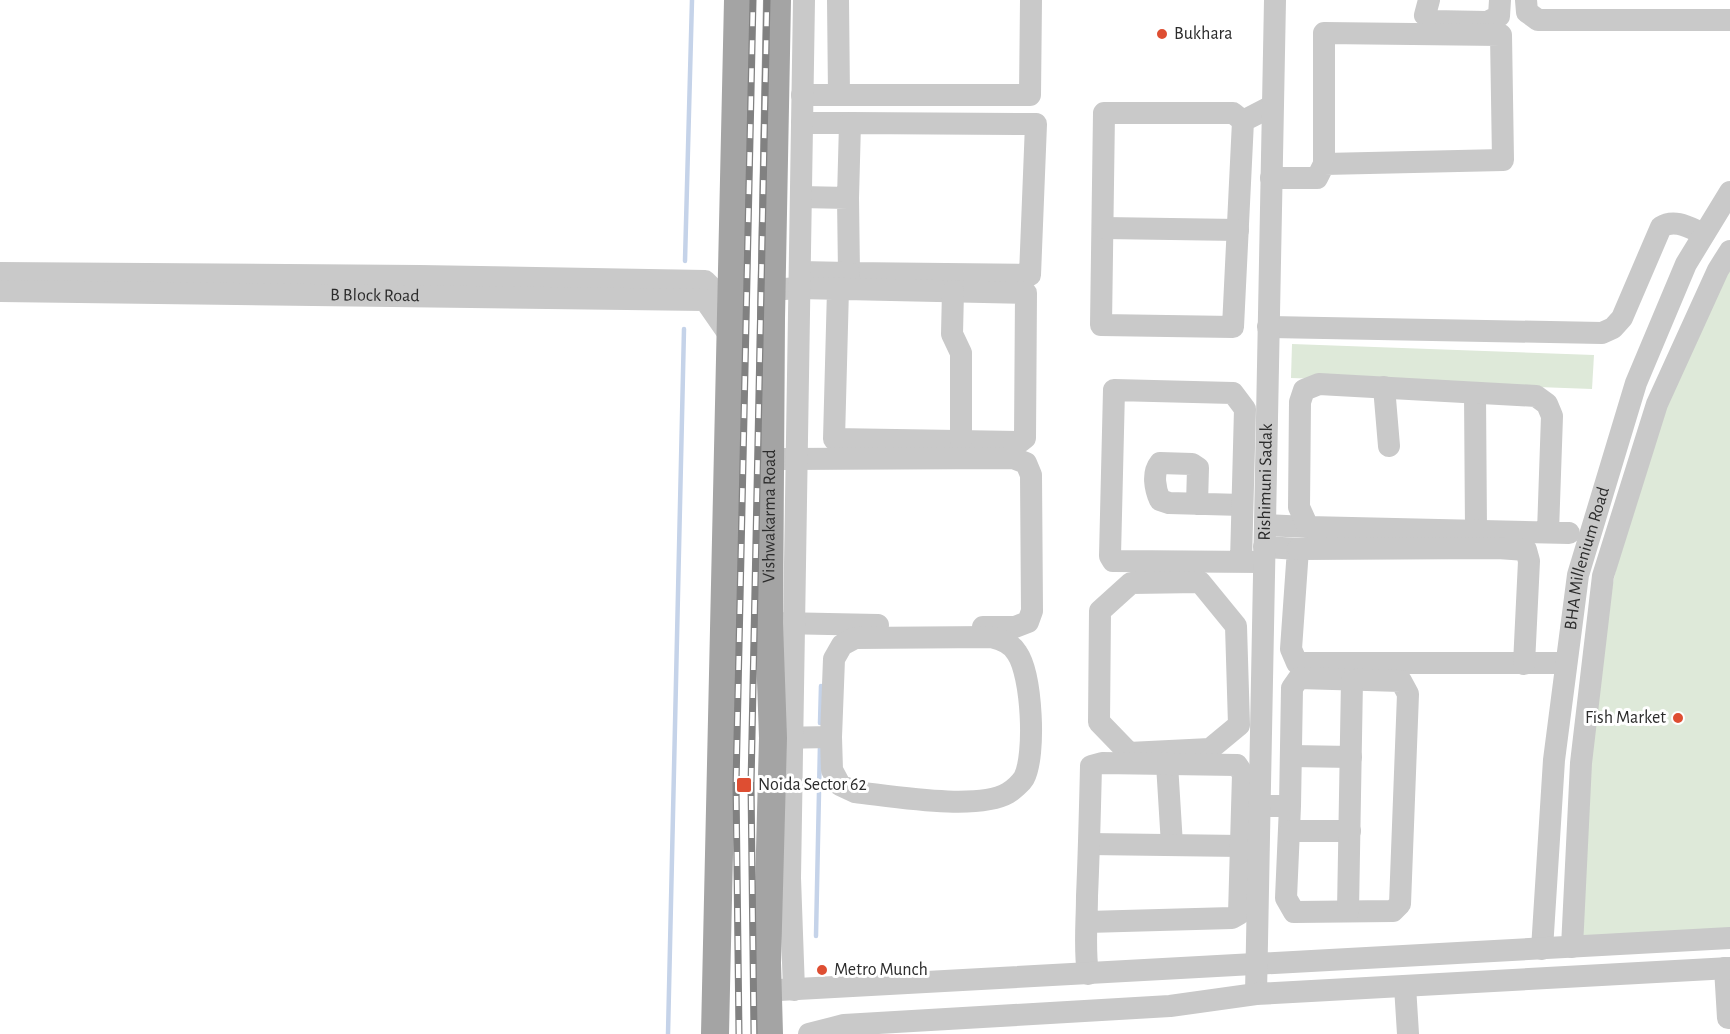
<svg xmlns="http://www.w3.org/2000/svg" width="1730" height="1034" font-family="'Alegreya Sans',sans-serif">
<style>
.green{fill:#dee9d9}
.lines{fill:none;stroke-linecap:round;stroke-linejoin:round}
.stream{stroke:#c5d3e9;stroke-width:4.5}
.minor{stroke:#c9c9c9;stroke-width:22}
.major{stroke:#a4a4a4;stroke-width:28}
.rail-casing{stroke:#818181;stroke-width:7}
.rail{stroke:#fff;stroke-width:4.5;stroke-dasharray:14;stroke-linecap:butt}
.poi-dot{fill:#de4e32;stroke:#fff;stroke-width:2}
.labels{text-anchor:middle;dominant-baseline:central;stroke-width:6;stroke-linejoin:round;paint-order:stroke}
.poi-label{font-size:18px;fill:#2c2c2c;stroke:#fff;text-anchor:start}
.street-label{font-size:18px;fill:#2c2c2c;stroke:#fff}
</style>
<rect width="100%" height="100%" fill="#fff"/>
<g class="green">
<path d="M1730,255V930L1572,947L1591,679L1644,447Z"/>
<path d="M1292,344L1594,355L1592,389L1291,378Z"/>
</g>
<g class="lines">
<g class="stream">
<path d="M685,261L692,0"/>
<path d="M820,723L821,686"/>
<path d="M816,936L820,744"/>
<path d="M668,1034L684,329"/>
</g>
<g class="minor">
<path d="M838,0L839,95"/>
<path d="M1429,0L1425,15L1432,21L1487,22L1499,16L1500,0"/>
<path d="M1526,0L1527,12L1538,20H1730"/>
<path d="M802,95H1030L1031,0"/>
<path d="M1243,121L1233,113H1104L1101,325L1233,327L1243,121L1272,106"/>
<path d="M802,123H850"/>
<path d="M1271,178H1317L1324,164L1503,160L1501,35L1324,33V164"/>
<path d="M801,197L848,198L849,273L1030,275L1036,124L850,123L848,198"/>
<path d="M1104,228L1238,230"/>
<path d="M800,272L849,273"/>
<path d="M0,273L420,276L705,281L730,306"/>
<path d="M784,289L799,288L1026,293L1025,438L1020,442L834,439L838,289"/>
<path id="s1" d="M0,291L705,300L730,336"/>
<path d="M953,291L952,334L961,353V441"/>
<path d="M1268,327L1602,333L1613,328L1622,318L1661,227C1675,218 1690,228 1704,234"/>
<path d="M1384,387L1389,446"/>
<path d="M1475,393L1476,530"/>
<path d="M781,459L1013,458L1026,463L1031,475L1032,611L1028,622L1015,627H983"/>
<path d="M1197,504L1198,468L1192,464L1160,463C1152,473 1155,489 1160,500L1169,503L1242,505"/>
<path d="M1265,525L1308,527"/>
<path d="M1548,532L1552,416L1547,404L1536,396L1319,384L1304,390L1300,402L1299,507L1308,527L1569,533"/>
<path d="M1264,547L1298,549L1291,649L1297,663H1566"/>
<path d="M1298,549L1498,548L1526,550L1529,561L1524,664"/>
<path d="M1241,561L1245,409L1233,393L1114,390L1110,556L1113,561L1264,562"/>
<path d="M1200,582L1236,626L1239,725L1210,749L1129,753L1099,722L1100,611L1131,583Z"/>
<path d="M779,623L878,625"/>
<path d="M777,738L831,737L832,770L840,785L855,792C892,796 977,811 1008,793C1013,790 1021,783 1024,778C1036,755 1032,675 1017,653C1011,643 1002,640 991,637L855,638L842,645L834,659L831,737"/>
<path d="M1292,756L1351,757"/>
<path d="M1167,764L1172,845"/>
<path d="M1260,806H1290L1286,898L1294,912L1393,911L1400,904L1408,694L1401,681L1299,678L1292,688L1290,806"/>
<path d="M1290,831H1350"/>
<path d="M1089,844L1241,846"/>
<path d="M1348,911L1352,680"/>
<path d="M1087,922L1232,918L1239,914L1243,774L1237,765L1102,763L1091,766C1090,809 1089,852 1087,896C1087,922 1084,948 1088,974"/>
<path d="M1572,947L1581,763L1603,576L1657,404L1718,270L1730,251"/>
<path id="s2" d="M1542,949L1554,760L1578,575L1636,383L1686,264L1730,192"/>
<path d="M1725,968L1728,1018H1730"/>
<path d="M1405,986L1408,1034"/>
<path d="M779,990L1730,938"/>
<path d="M794,990L790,878L804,0"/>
<path id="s3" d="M1256,994L1275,0"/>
<path d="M809,1034L844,1025L1170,1006L1256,994L1730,968"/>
</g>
<g class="major">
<path d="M715,1034L738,0"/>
<path id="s4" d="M769,1034L767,963L773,738L769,623L771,319L777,0"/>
</g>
<g class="rail-casing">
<g id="rail">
<path d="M739,1034L736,785L753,0"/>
<path d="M754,1034L751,785L767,0"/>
</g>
</g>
<use href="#rail" class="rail"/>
</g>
<g class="poi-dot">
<circle cx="1162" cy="34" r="6"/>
<circle cx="1678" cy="718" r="6"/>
<rect x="736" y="777" width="16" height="16" rx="3"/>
<circle cx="822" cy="970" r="6"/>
</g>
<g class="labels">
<g class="poi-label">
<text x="1174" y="34">Bukhara</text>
<text x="1666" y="718" text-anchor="end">Fish Market</text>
<text x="758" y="785">Noida Sector 62</text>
<text x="834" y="970">Metro Munch</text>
</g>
<g class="street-label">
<text stroke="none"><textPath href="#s1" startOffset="375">B Block Road</textPath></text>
<text stroke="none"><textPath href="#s3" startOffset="512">Rishimuni Sadak</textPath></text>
<text stroke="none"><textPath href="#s4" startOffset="518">Vishwakarma Road</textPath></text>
<text stroke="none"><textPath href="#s2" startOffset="394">BHA Millenium Road</textPath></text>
</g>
</g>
</svg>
